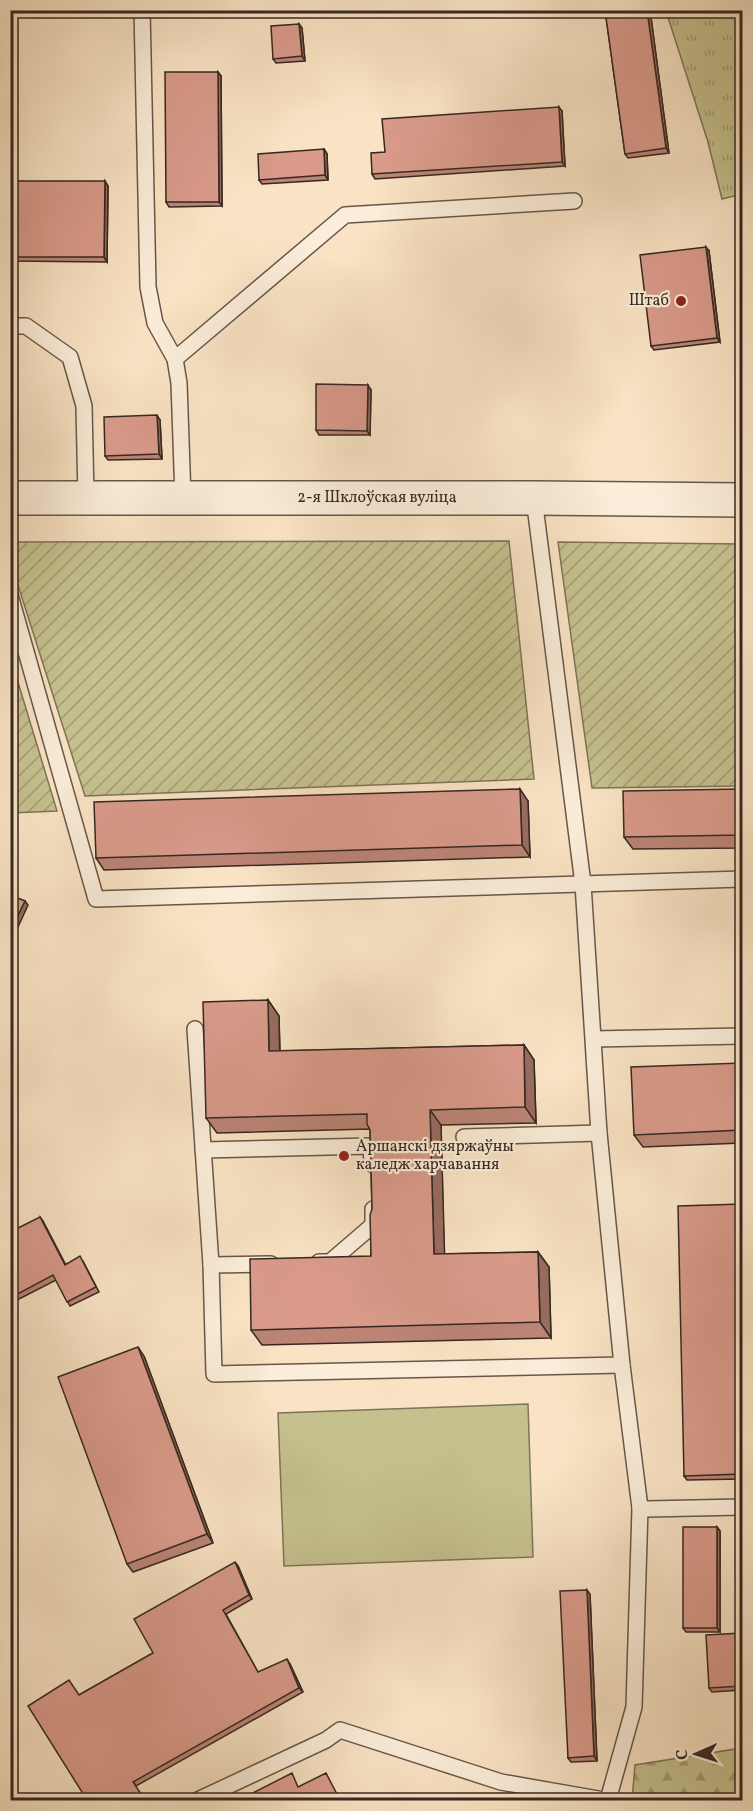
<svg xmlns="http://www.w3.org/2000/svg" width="753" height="1811" font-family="Vollkorn,serif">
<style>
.grass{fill:url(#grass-tufts);stroke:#7e7458;stroke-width:1.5}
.forest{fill:url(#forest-firs);stroke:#7e7458;stroke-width:1.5}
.garden{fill:url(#garden-furrows);stroke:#7e7458;stroke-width:1.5}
.pitch{fill:#c5c18f;stroke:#7e7458;stroke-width:1.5}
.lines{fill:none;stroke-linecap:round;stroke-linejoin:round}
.service-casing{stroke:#67574a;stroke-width:18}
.tertiary-casing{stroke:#67574a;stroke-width:36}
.service{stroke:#fbedd9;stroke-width:15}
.tertiary{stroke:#fbedd9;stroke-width:33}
.wall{fill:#bb8477;stroke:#362821;stroke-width:1.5}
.shaded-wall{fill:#986c61;stroke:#362821;stroke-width:1.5}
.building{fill:#d99a8a;stroke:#362821;stroke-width:1.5}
.poi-dot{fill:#8f2418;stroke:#fbedd9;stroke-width:2}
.labels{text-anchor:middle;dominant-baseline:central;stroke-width:4.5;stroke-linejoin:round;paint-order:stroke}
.poi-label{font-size:16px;fill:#362821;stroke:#fbedd9;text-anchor:end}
.street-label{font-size:16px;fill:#362821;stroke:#fbedd9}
</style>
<defs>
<pattern id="grass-tufts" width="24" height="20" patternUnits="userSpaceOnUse" patternTransform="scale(1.5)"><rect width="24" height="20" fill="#c5c18f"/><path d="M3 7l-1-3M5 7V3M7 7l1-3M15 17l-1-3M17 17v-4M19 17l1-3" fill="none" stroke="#a19d74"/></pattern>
<pattern id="forest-firs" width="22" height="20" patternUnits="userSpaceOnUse" patternTransform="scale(1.5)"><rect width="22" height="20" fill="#c5c18f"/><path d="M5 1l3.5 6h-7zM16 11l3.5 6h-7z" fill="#a19d74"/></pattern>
<pattern id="garden-furrows" width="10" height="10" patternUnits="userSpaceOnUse" patternTransform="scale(1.5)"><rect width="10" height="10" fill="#c5c18f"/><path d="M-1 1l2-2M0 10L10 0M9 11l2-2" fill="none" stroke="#a19d74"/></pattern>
</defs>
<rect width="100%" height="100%" fill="#f9e3c4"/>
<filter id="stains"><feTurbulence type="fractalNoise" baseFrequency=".00333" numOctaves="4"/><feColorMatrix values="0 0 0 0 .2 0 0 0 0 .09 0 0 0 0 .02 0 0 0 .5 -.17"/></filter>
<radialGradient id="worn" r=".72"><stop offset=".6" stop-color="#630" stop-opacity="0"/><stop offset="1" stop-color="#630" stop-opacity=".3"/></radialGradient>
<path class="grass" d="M666,11H742V194L722,199L708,142Z"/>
<path class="forest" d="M742,1748V1800H632L635,1765Z"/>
<g class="garden">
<path d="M509,541L534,779L85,796L10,560L11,542Z"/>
<path d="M558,542L742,544V786L592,788Z"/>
<path d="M10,659H11L57,811L11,813Z"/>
</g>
<path class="pitch" d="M528,1404L533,1557L284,1566L278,1413Z"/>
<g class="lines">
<g class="service-casing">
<g id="service">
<path d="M142,10L148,287L155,323L175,359L179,383L183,498"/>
<path d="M10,326H26L70,357L84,406L86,498"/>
<path d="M175,359L345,215L574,201"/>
<path d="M534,498L583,884L599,1133L622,1365L640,1508L634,1707L608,1800"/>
<path d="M10,595L96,899L742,879"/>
<path d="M195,1029L211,1265L214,1374L622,1365"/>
<path d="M594,1039L742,1036"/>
<path d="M464,1137L599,1133"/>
<path d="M203,1150L371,1146L372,1164"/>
<path d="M319,1262H330L373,1225V1209"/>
<path d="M211,1265L271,1264"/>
<path d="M640,1508L647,1509L742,1507"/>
<path d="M198,1800L326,1740L340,1730L501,1782L604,1800"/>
</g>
</g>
<g class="tertiary-casing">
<path id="tertiary" d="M10,498H534L742,500"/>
</g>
<use href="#service" class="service"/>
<use href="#tertiary" class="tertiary"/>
</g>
<g class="wall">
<path d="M605,10H650L669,153L628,158L625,154Z"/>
<path d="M299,24L302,28L305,61L276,63L273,59Z"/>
<path d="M218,72L221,76L222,206L169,207L166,202Z"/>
<path d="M562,111L565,166L375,179L372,174L385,152Z"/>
<path d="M324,149L327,154L328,180L262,184L259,180Z"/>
<path d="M10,181L108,186L107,262L10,261Z"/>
<path d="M709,251L720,342L654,350L651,346Z"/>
<path d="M371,390L370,435H319L316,430Z"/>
<path d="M160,420L162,459L108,460L105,456Z"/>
<path d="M742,789V848L633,849L624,837Z"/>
<path d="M528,801L530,857L104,870L96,858Z"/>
<path d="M268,1000L279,1016L280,1051L524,1045L534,1060L536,1123L441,1125L444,1254L538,1252L549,1267L551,1338L262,1345L251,1330L371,1256L372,1209L370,1129L217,1133L206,1118Z"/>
<path d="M742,1063V1143L643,1147L634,1135Z"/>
<path d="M742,1204V1479L687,1480L684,1476Z"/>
<path d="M40,1217L65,1264L83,1261L99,1292L70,1306L56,1280L17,1300L14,1296Z"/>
<path d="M144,1356L213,1543L133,1572L127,1564Z"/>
<path d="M717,1527L720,1531V1632H686L683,1628Z"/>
<path d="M238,1566L252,1599L226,1614L258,1672L290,1664L303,1692L136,1786L79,1695L153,1653Z"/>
<path d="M590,1594L597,1761L571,1762L568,1758Z"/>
<path d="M742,1633V1690L712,1692L709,1688Z"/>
</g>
<g class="shaded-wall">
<path d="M647,10H650L669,153L666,148Z"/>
<path d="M299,24L302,28L305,61L302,56Z"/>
<path d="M218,72L221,76L222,206L219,202Z"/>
<path d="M559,107L562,111L565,166L562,162Z"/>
<path d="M324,149L327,154L328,180L325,175Z"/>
<path d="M105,181L108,186L107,262L104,257Z"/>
<path d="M706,247L709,251L720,342L717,338Z"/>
<path d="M368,385L371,390L370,435L367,431Z"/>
<path d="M157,415L160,420L162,459L159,454Z"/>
<path d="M520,789L528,801L530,857L522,845Z"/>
<path d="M25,901L28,905L13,938L10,935V932Z"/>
<path d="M268,1000L279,1016L280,1066L269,1051Z"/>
<path d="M524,1045L534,1060L536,1123L525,1107Z"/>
<path d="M430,1110L441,1125L445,1270L434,1254Z"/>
<path d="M40,1217L43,1221L68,1269L65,1265Z"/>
<path d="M538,1252L549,1267L551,1338L540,1322Z"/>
<path d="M739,1256L742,1260V1412Z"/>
<path d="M138,1347L144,1356L213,1543L207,1534Z"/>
<path d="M717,1527L720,1531V1632L717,1628Z"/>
<path d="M235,1562L238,1566L252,1599L249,1595Z"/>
<path d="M587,1590L590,1594L597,1761L594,1756Z"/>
<path d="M287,1659L290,1664L303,1692L299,1688Z"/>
</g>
<g class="building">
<path d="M605,10H647L666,148L625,154Z"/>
<path d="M299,24L302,56L273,59L271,26Z"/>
<path d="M165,72H218L219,202H166Z"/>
<path d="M559,107L562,162L372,174L371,153L385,152L382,119Z"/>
<path d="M324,149L325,175L259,180L258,154Z"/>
<path d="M10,181H105L104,257H10Z"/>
<path d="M706,247L717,338L651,346L640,255Z"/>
<path d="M316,384L368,385L367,431L316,430Z"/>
<path d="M157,415L159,454L105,456L104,417Z"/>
<path d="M520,789L522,845L96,858L94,802Z"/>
<path d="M742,789V835L624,837L623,791Z"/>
<path d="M10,895L25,901L10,932Z"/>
<path d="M268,1000L269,1051L524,1045L525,1107L430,1110L434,1254L538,1252L540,1322L251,1330L250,1259L371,1256L370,1215L372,1209L370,1130L367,1124V1114L206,1118L203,1002Z"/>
<path d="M742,1063V1130L634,1135L631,1067Z"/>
<path d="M742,1204V1256H739L742,1412V1474L684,1476L678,1206Z"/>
<path d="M40,1217L65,1265L80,1256L96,1287L67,1302L53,1275L14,1296L10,1289V1232Z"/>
<path d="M138,1347L207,1534L127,1564L58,1377Z"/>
<rect x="683" y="1527" width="34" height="101"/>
<path d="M235,1562L249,1595L223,1610L258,1672L287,1659L299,1688L133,1782L145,1800H87L28,1706L69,1680L79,1695L153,1653L134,1619Z"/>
<path d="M587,1590L594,1756L568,1758L560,1591Z"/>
<path d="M742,1633V1686L709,1688L706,1635Z"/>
<path d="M292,1773L298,1787L326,1773L340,1800H239Z"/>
</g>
<g class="poi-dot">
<circle cx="681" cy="301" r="6"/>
<circle cx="344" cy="1156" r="6"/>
</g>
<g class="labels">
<g class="poi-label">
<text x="669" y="301">Штаб</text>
<text x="356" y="1147" text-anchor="start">Аршанскі дзяржаўны<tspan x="356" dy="18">каледж харчавання</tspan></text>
</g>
<g class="street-label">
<text x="377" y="498">2-я Шклоўская вуліца</text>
</g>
</g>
<rect width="753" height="1811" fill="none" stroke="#f9e3c4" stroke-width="36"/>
<rect x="12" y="12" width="729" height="1787" fill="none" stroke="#362821" stroke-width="3"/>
<rect x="18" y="18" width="717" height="1775" fill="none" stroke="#362821" stroke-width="1.5"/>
<g transform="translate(696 1754) rotate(267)" stroke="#fbedd9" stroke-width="4.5" paint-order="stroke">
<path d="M0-4.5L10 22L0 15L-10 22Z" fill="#362821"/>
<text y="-9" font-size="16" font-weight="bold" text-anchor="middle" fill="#362821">С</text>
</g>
<rect width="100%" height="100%" filter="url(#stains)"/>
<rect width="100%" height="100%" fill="url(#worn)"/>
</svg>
